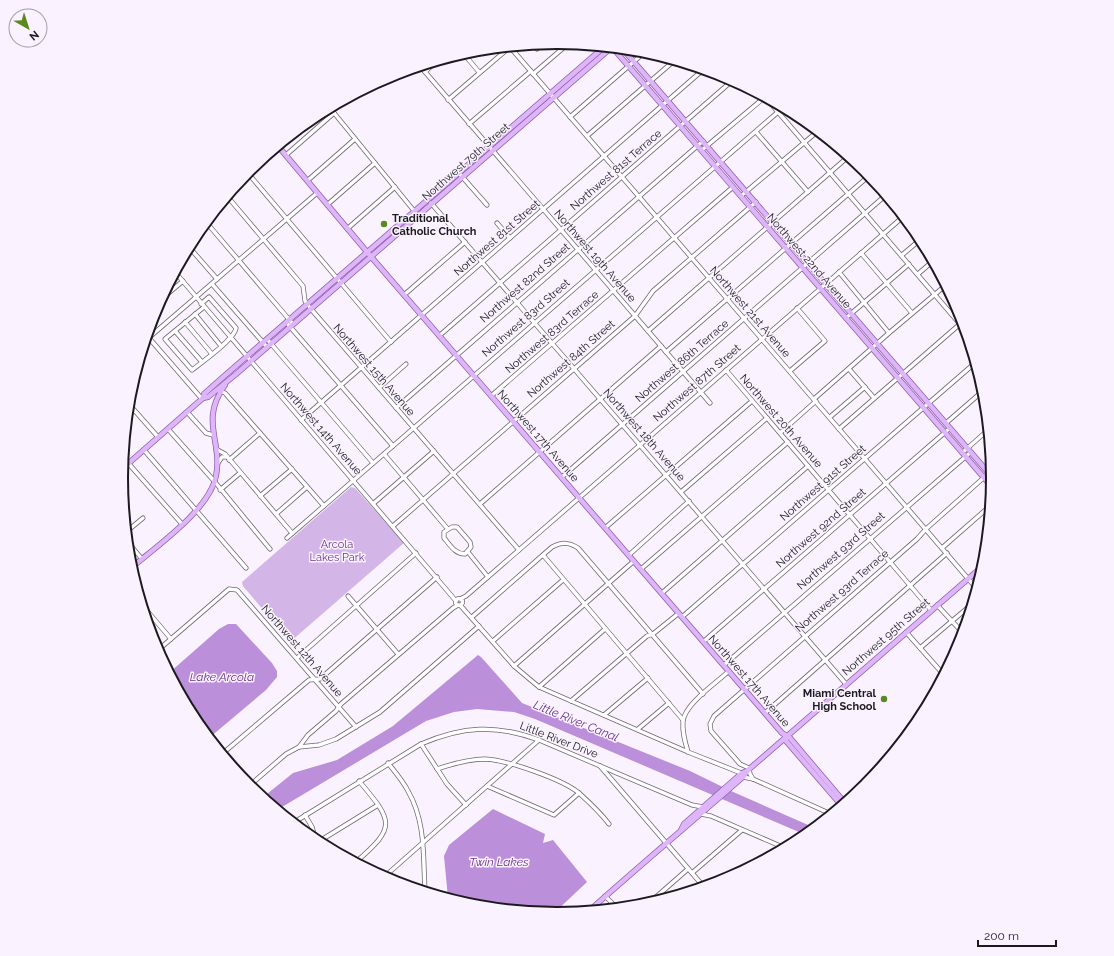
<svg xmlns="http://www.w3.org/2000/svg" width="1114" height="956" font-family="Raleway,sans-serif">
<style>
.green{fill:#d3b6e7}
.water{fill:#bc8fda}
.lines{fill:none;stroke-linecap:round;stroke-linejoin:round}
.minor-casing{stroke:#6e6673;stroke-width:5}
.major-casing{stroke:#8d5faa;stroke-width:6}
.minor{stroke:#fff;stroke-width:3.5}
.major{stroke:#dfb5f9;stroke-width:4.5}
.poi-dot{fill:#5a8a1f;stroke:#faf3ff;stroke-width:1.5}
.labels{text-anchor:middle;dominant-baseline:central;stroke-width:3;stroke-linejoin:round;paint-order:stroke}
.street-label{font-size:11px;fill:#1d1a1f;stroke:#faf3ff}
.poi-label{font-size:11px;font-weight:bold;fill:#1d1a1f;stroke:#faf3ff;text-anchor:start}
.park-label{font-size:11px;fill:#6e368e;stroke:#faf3ff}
.water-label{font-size:12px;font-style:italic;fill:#6a328a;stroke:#faf3ff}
.rim{fill:none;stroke:#1d1a1f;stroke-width:2}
</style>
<rect width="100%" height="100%" fill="#faf3ff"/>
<path class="green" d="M351,487L355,488L404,543L290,642L243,586L242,582Z"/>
<g class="water">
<path d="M228,624H236L272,663L277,671V677L266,690L209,738L194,720L169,673L219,629Z"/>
<path d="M478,655L481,657L522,703L690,771L731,791L815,828L806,835L535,719L514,712L477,709L454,712L426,721L277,810L262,798L293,773L337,760L393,726Z"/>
<path d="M493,809L545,834L543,843L553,840L587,882L553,914L472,906L448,898L444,856L449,845Z"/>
</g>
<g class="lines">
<g class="minor-casing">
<g id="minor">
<path d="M555,42L556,44"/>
<path d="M533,44L537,49L543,43"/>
<path d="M522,45L525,47L530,45"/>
<path d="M510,47L977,589"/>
<path d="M463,53L479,72"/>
<path d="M420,66L710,403"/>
<path d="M425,72L437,61"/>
<path d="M533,74L569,43"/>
<path d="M766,98L965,330"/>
<path d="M448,100L510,47"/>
<path d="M330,108L415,212"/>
<path d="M570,117L646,51"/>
<path d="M469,124L531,71"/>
<path d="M756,132L808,192"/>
<path d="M587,136L675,60"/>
<path d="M702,150L765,97"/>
<path d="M286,155L334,113"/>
<path d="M247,172L391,342"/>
<path d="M458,172L487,205"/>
<path d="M307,181L355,139"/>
<path d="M227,196L303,286L305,301L311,309L519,550"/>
<path d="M741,196L818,131"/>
<path d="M431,203L846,684"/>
<path d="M327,205L375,163"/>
<path d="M206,222L293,324"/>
<path d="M497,223L510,238"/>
<path d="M347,229L395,187"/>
<path d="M189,247L217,279"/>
<path d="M861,253L912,313"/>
<path d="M902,255L921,239"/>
<path d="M175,272L456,601"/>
<path d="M839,272L889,333"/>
<path d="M918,274L933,261"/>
<path d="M212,284L267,347"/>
<path d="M404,295L465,242"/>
<path d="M159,301L183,281"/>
<path d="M201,304L209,297L236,328C235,339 201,363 192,370L165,339L204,307"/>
<path d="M952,313L958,308"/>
<path d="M195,314L221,346"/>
<path d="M846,318L909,264"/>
<path d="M185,322L212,354"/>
<path d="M286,322L393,446"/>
<path d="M175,331L202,362"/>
<path d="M648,331L849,156"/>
<path d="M439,336L733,80"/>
<path d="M149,338L202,399"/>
<path d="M267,339L373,463"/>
<path d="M145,341L317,193"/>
<path d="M666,352L870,175"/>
<path d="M849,369L874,398"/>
<path d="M726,370L931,610"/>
<path d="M790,371L825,341L797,308"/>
<path d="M379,388L406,364"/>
<path d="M220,391L225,393L324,506"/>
<path d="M491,396L733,187"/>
<path d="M814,399L889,333L946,285"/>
<path d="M128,403L158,437"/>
<path d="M396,408L703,141"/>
<path d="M187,412L206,433L213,435"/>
<path d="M830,417L865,387"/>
<path d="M301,420L704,69"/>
<path d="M946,423L984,390"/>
<path d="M168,429L215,482L270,549"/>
<path d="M839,429L960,324"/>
<path d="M780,433L816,401"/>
<path d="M216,449L225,454L292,533"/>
<path d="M144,450L246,568"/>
<path d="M962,453L988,430"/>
<path d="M384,454L447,528"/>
<path d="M229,460L260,433"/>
<path d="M128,463L182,524"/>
<path d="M218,463L222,457H227"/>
<path d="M562,477L886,195"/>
<path d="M220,490L240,473"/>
<path d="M681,492L767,418"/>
<path d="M260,496L292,469"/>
<path d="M374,503L434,451"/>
<path d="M480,504L661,346"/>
<path d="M276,514L307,487"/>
<path d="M393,526L635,316L653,291L756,202"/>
<path d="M452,527H457L470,542L471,547L465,554C455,554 450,545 444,538V532Z"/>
<path d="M605,528L752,401"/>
<path d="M126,532L143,518"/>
<path d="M287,538L778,112"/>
<path d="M127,541L142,559"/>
<path d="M942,548L990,506"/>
<path d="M468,552L488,577"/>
<path d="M543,555L683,720"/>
<path d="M629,555L689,501"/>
<path d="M641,569L788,442"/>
<path d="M662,593L808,466"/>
<path d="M348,596L398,654"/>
<circle cx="459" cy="602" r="3.5"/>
<path d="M460,599L466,596L904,216"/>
<path d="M460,605L514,666L539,687L688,752L741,773"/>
<path d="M937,605L963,633"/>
<path d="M143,606L171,639"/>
<path d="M472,617L552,547C562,542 569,542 578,548L703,694"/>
<path d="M682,617L975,363"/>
<path d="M906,632L944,675"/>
<path d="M493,641L563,580"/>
<path d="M703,642L950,428"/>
<path d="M920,648L971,605"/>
<path d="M157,651L229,589L237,590L356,727"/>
<path d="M297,658L416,553"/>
<path d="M724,665L971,452"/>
<path d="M514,666L634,561"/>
<path d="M539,687L605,629"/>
<path d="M571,701L647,636L653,634L679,613"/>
<path d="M765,713L947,553"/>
<path d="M604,715L648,678"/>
<path d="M638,729L669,703"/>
<path d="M421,744L447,784L466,805"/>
<path d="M299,747L319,745L336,739L380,712L479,626"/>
<path d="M688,752C685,742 682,732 683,721C685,704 716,683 729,671"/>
<path d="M222,754L309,680L320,679L437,577"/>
<path d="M388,763C395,772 403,781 408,791C426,822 423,857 425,891"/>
<path d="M600,766L704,887"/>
<path d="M437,769C452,764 469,759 485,759C507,760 562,779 579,793C590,803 600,812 609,824"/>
<path d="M743,777L753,779L831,814"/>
<path d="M753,779L750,774L749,768L740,764L711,731L710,724L714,716L917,539L926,529L989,473"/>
<path d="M249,786L286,754L299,747L308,735L336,711L341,704L453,608L458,605"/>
<path d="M487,786L554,815L579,793"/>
<path d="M701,814L711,816L785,848"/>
<path d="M305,815L312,827L316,841"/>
<path d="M293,823L421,744C463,726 496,724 539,740L692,805L703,807"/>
<path d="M318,842L378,805"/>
<path d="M774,854L783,847"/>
<path d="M356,862C396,827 394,822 359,781"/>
<path d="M692,873L742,830"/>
<path d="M384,877L539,740"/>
<path d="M605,896L617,908"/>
<path d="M648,904L688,869"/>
</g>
</g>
<g class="major-casing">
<g id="major">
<path d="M612,47L992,487"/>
<path d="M622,48L993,478"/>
<path d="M278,146L373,259L782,733L790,738L845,803"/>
<path d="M203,398L204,394L222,378L604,47"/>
<path d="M123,459L128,463"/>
<path d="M122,469L203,398L208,397L235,375L612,47"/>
<path d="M131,568C157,546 210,509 216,476C223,441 199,421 225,385"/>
<path d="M785,737L786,741L842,806"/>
<path d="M681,830L684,824L742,773L747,771L984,565"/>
<path d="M589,911C640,865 693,821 744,776L747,771"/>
</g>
</g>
<use href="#minor" class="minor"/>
<use href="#major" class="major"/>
</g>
<g class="poi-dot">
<circle cx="384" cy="224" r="4"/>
<circle cx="884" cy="699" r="4"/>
</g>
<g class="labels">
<g class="street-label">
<text transform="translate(466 162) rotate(-41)">Northwest 79th Street</text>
<text transform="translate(616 170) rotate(-41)">Northwest 81st Terrace</text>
<text transform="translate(497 238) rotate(-41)">Northwest 81st Street</text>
<text transform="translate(595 256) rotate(49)">Northwest 19th Avenue</text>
<text transform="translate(809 261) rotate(49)">Northwest 22nd Avenue</text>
<text transform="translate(525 283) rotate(-41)">Northwest 82nd Street</text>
<text transform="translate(750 312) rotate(49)">Northwest 21st Avenue</text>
<text transform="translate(526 318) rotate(-41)">Northwest 83rd Street</text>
<text transform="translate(552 332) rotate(-41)">Northwest 83rd Terrace</text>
<text transform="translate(571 359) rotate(-41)">Northwest 84th Street</text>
<text transform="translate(682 361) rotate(-41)">Northwest 86th Terrace</text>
<text transform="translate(374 370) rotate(49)">Northwest 15th Avenue</text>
<text transform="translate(697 383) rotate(-41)">Northwest 87th Street</text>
<text transform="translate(781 421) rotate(49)">Northwest 20th Avenue</text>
<text transform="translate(321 429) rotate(49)">Northwest 14th Avenue</text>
<text transform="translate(644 435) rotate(49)">Northwest 18th Avenue</text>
<text transform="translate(538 436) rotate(49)">Northwest 17th Avenue</text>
<text transform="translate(823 483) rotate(-41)">Northwest 91st Street</text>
<text transform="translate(821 528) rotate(-41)">Northwest 92nd Street</text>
<text transform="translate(841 551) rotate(-41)">Northwest 93rd Street</text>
<text transform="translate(842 591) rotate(-41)">Northwest 93rd Terrace</text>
<text transform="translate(886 637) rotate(-41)">Northwest 95th Street</text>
<text transform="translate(302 651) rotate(49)">Northwest 12th Avenue</text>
<text transform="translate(749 681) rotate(49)">Northwest 17th Avenue</text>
<text transform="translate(559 740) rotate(21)">Little River Drive</text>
</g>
<g class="poi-label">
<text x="392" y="218">Traditional<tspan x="392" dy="13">Catholic Church</tspan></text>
<text x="876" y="693" text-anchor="end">Miami Central<tspan x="876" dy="13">High School</tspan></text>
</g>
<g class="park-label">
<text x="337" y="544">Arcola<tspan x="337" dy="13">Lakes Park</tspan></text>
</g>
<g class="water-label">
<text x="222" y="677">Lake Arcola</text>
<text transform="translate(576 721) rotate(22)">Little River Canal</text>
<text x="499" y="862">Twin Lakes</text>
</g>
</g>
<path d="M0 0H1114V956H0ZM128 478a429 429 0 1 1 858 0a429 429 0 1 1-858 0Z" fill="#faf3ff" fill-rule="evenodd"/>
<path class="rim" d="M128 478a429 429 0 1 1 858 0a429 429 0 1 1-858 0Z"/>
<g transform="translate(28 28) rotate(141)"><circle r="19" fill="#faf3ff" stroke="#a29ca5"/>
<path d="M0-3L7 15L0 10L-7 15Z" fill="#5a8a1f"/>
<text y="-6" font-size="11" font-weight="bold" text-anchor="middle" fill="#1d1a1f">N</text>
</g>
<path d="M978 940v6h78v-6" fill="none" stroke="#1d1a1f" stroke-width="2"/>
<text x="984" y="940" font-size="12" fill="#1d1a1f" stroke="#faf3ff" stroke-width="3" paint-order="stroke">200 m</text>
</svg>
